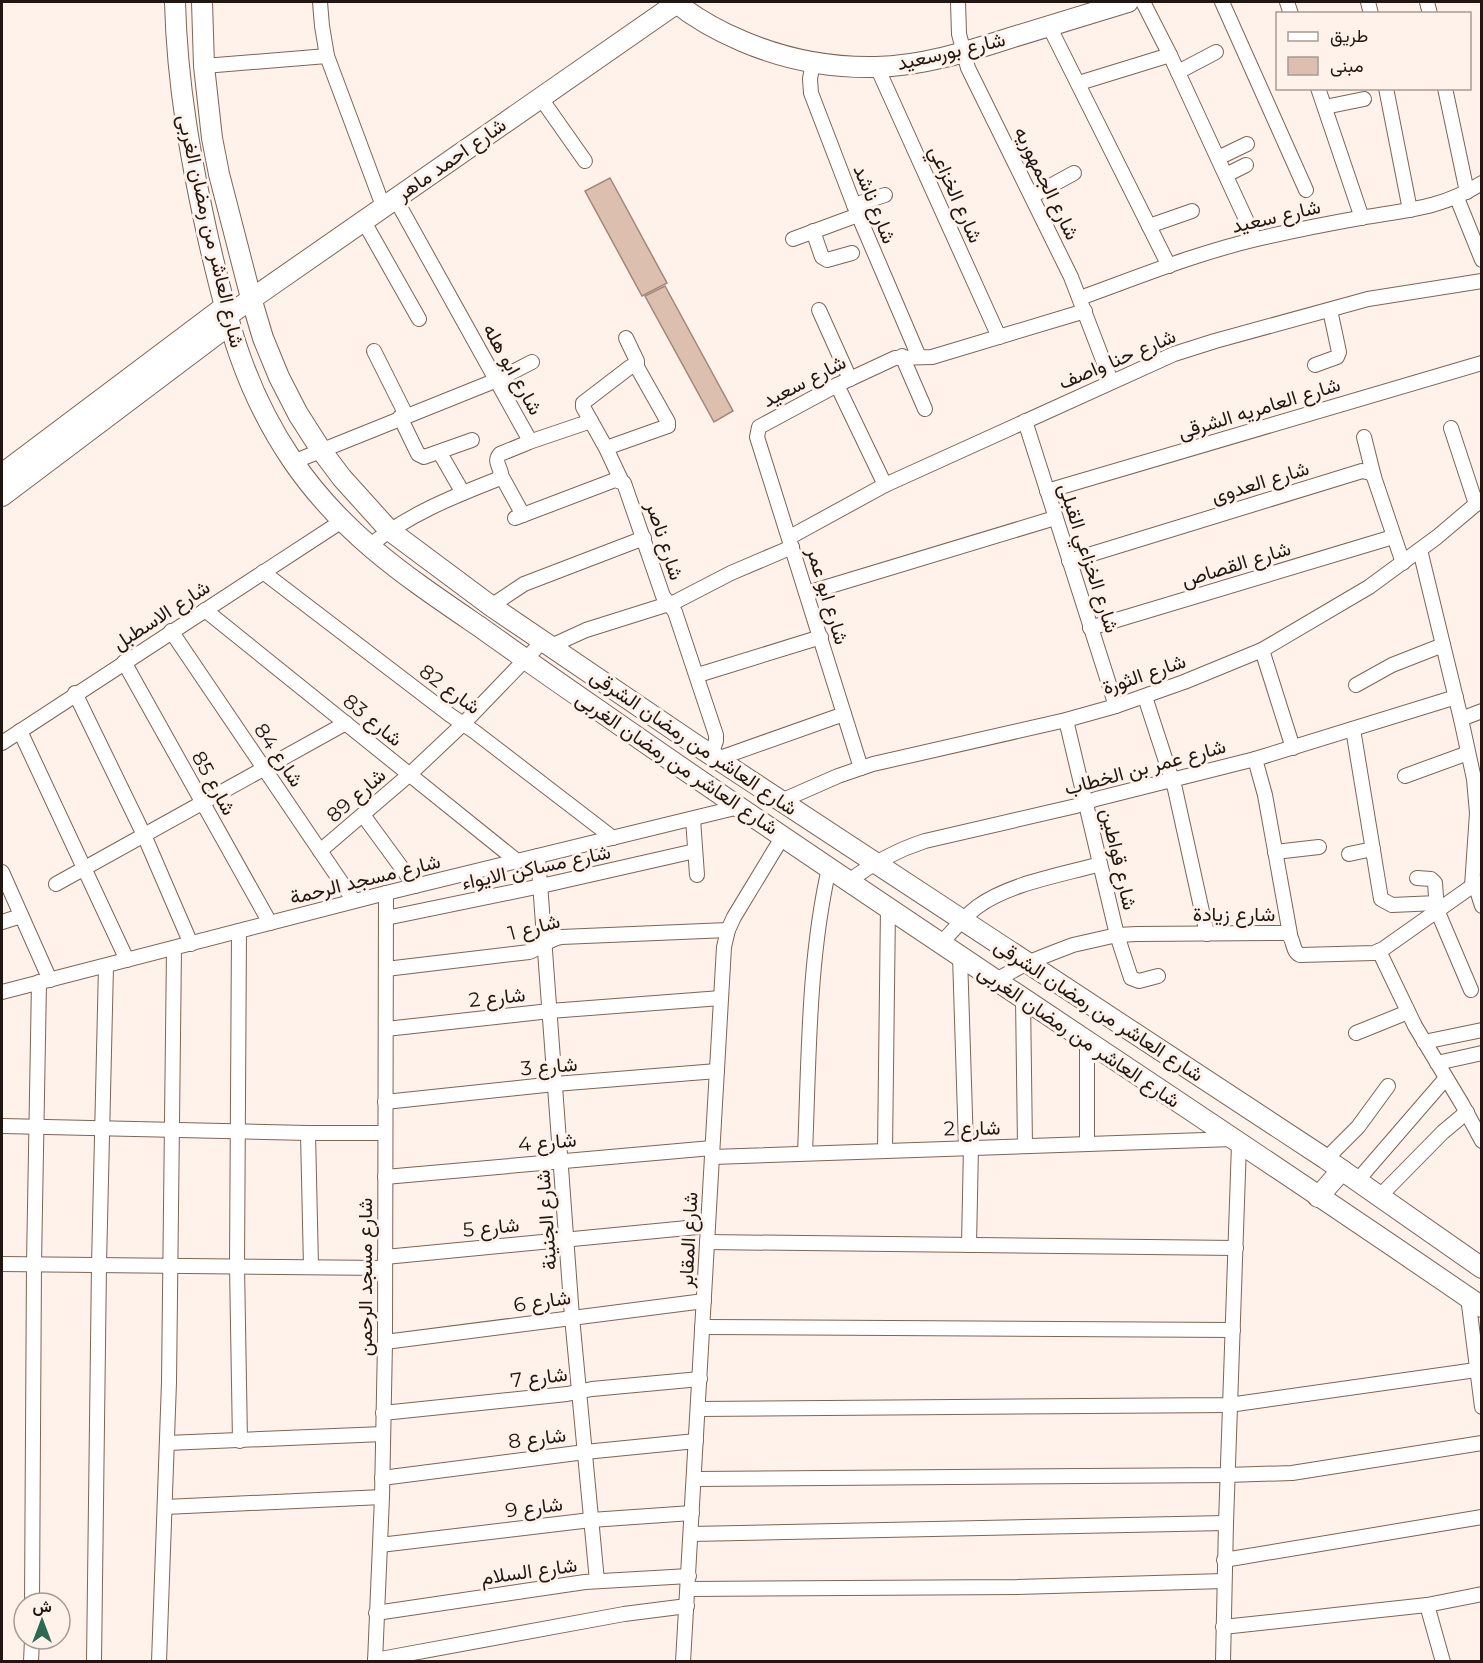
<svg xmlns="http://www.w3.org/2000/svg" width="1483" height="1663" font-family="Montserrat,Vazirmatn,sans-serif">
<style>
.building{fill:#ddbfb0;stroke:#a28678;stroke-width:1.5}
.lines{fill:none;stroke-linecap:round;stroke-linejoin:round}
.street-casing{stroke:#7e6456;stroke-width:16}
.secondary-casing{stroke:#7e6456;stroke-width:22}
.street{stroke:#fff;stroke-width:14}
.secondary{stroke:#fff;stroke-width:20}
.labels{text-anchor:middle;dominant-baseline:central;stroke-width:6;stroke-linejoin:round;paint-order:stroke}
.street-label{font-size:20px;fill:#211611;stroke:#fef2eb}
</style>
<rect width="100%" height="100%" fill="#fef2eb"/>
<g class="building">
<path d="M610,178L667,283L642,296L585,191Z"/>
<path d="M665,286L733,411L714,422L645,296Z"/>
</g>
<g class="lines">
<g class="street-casing">
<g id="street">
<path d="M320,2L322,26L327,56L383,206"/>
<path d="M958,2L959,34L968,68L1071,277L1111,381"/>
<path d="M1143,2L1170,55L1255,239"/>
<path d="M1222,2L1306,190"/>
<path d="M1287,2L1291,14"/>
<path d="M1368,2L1371,14"/>
<path d="M1427,2L1430,14"/>
<path d="M1049,26L1169,266"/>
<path d="M813,62L810,79L811,93L854,205L919,357"/>
<path d="M204,66L327,56"/>
<path d="M877,67L999,337"/>
<path d="M1178,72L1216,52"/>
<path d="M1079,83L1170,55"/>
<path d="M1318,88L1362,218"/>
<path d="M1386,88L1410,210"/>
<path d="M1445,88L1467,192"/>
<path d="M540,97L585,161"/>
<path d="M1325,107L1364,99"/>
<path d="M1218,158L1247,144"/>
<path d="M1226,175L1246,165"/>
<path d="M1032,196L1074,173"/>
<path d="M1457,198L1482,260"/>
<path d="M854,205L885,195"/>
<path d="M363,220L419,319"/>
<path d="M1149,226L1192,211"/>
<path d="M813,231L822,257L827,260L852,253"/>
<path d="M793,239L858,215"/>
<path d="M1080,298C1138,277 1197,253 1257,239C1291,231 1326,224 1360,218C1406,210 1441,209 1482,183"/>
<path d="M819,310L850,379"/>
<path d="M626,338L637,361V367"/>
<path d="M374,351L406,415"/>
<path d="M902,356L925,409"/>
<path d="M1315,365L1337,357L1339,352L1330,310"/>
<path d="M837,385L885,485"/>
<path d="M400,417L418,454L424,457L472,440"/>
<path d="M1025,421L1116,706"/>
<path d="M1451,428L1476,504"/>
<path d="M1364,437L1374,477"/>
<path d="M529,442L591,421"/>
<path d="M606,448L668,426V422L637,367H630L583,403V407L606,448L621,480"/>
<path d="M440,453L463,493"/>
<path d="M293,462L497,380L532,362"/>
<path d="M501,475L523,515"/>
<path d="M1047,491L1482,363"/>
<path d="M515,518L615,480L624,483L663,596L675,612L716,735V741L711,755"/>
<path d="M790,537L885,485L1174,354L1215,341L1368,299L1482,281"/>
<path d="M368,547C407,515 452,497 498,479L501,473C499,465 494,461 500,454L527,443L529,439L395,198"/>
<path d="M1420,550L1461,719L1474,779L1477,813L1472,886"/>
<path d="M1069,561L1362,471L1371,473L1374,477L1403,563"/>
<path d="M263,572L450,715L475,732L613,838"/>
<path d="M807,593L1055,518"/>
<path d="M491,606L524,584L644,538"/>
<path d="M205,610L517,861"/>
<path d="M1090,628L1393,537"/>
<path d="M171,631L354,901"/>
<path d="M551,646L586,630L675,602L731,573L792,547"/>
<path d="M1262,650L1293,748"/>
<path d="M124,662L270,923"/>
<path d="M698,675L821,637"/>
<path d="M1356,685L1392,665L1443,645"/>
<path d="M75,693L144,835L191,944"/>
<path d="M1145,697L1175,789L1207,934"/>
<path d="M1461,719L1482,711"/>
<path d="M1066,720L1117,935L1131,978L1139,981L1158,976"/>
<path d="M1353,729L1381,899L1392,905L1437,903"/>
<path d="M20,731L127,960"/>
<path d="M2,743L342,521"/>
<path d="M717,759L844,714"/>
<path d="M1255,759L1265,795L1290,934"/>
<path d="M861,768L757,437L759,427L837,385L895,358L932,357L1085,311"/>
<path d="M1405,776L1468,753"/>
<path d="M781,801L838,776L873,764L1066,720L1116,706L1184,682L1262,650L1369,587L1437,537L1482,499"/>
<path d="M363,815L415,886"/>
<path d="M693,819L697,875"/>
<path d="M320,851L410,774L463,724L543,641"/>
<path d="M1275,852L1319,847"/>
<path d="M1349,854L1373,849"/>
<path d="M538,856L572,1317L597,1581"/>
<path d="M2,872L50,980"/>
<path d="M1417,878L1431,879L1435,883L1437,910L1471,990"/>
<path d="M849,881C873,863 897,850 925,841L1076,806L1096,799L1255,759L1456,697"/>
<path d="M56,884L346,723"/>
<path d="M1475,884L1482,906"/>
<path d="M386,918L541,886L695,851"/>
<path d="M2,922L21,916"/>
<path d="M239,931L237,1266L240,1441"/>
<path d="M941,943C953,931 964,917 977,907C1010,883 1062,875 1100,864"/>
<path d="M1379,951L1415,1026L1462,1104L1482,1141"/>
<path d="M960,956L966,1147"/>
<path d="M386,969L529,952C541,948 548,939 561,937L728,930"/>
<path d="M996,980L1027,963L1052,953L1073,945L1117,935L1137,934L1286,933C1295,937 1291,951 1300,955L1374,953L1383,949L1468,889L1482,882"/>
<path d="M2,992L386,893L739,807"/>
<path d="M1023,998L1025,1146"/>
<path d="M386,1029L550,1011L721,998"/>
<path d="M1356,1033L1408,1012"/>
<path d="M1424,1042L1482,1030"/>
<path d="M1437,1063L1482,1053"/>
<path d="M385,1102L555,1084L717,1071"/>
<path d="M2,1126L308,1133H385"/>
<path d="M308,1133L311,1267"/>
<path d="M1087,1144V1042"/>
<path d="M885,1150L888,907"/>
<path d="M805,1153C809,1058 808,961 829,868"/>
<path d="M712,1157L1233,1139"/>
<path d="M1326,1159L1358,1127L1388,1086"/>
<path d="M385,1177L712,1148"/>
<path d="M1357,1181L1446,1078"/>
<path d="M1379,1197L1443,1132L1467,1112"/>
<path d="M707,1242L1236,1248"/>
<path d="M969,1245L971,1147"/>
<path d="M385,1257L708,1226"/>
<path d="M2,1264L385,1268"/>
<path d="M1468,1297L1482,1407"/>
<path d="M702,1327L1233,1330"/>
<path d="M385,1342L704,1301"/>
<path d="M698,1409L1229,1405L1476,1370"/>
<path d="M383,1413L567,1394L592,1389L700,1379"/>
<path d="M167,1443L383,1434"/>
<path d="M382,1478L585,1452L696,1441"/>
<path d="M694,1479L1227,1475L1292,1473L1482,1443"/>
<path d="M165,1507L382,1497"/>
<path d="M691,1534L1226,1523"/>
<path d="M380,1545L591,1520L692,1513"/>
<path d="M1224,1560L1482,1517"/>
<path d="M688,1589L1017,1587L1224,1581"/>
<path d="M32,1603L34,1264L39,982"/>
<path d="M1427,1605L1443,1662"/>
<path d="M376,1613L585,1582L689,1576"/>
<path d="M1223,1627L1427,1605L1482,1594"/>
<path d="M375,1660L624,1614L687,1606"/>
<path d="M31,1662L32,1639"/>
<path d="M94,1662L99,1265L106,966"/>
<path d="M159,1662L169,1382L174,948"/>
<path d="M375,1662L382,1497L385,1342L386,893"/>
<path d="M683,1662L724,947L728,930L734,917L783,836"/>
<path d="M1223,1662L1226,1523L1239,1144"/>
</g>
</g>
<g class="secondary-casing">
<g id="secondary">
<path d="M175,2C177,84 191,162 209,242C228,324 244,389 292,460C343,535 407,577 480,627C533,665 587,702 640,739C918,932 1203,1115 1482,1307"/>
<path d="M202,2L204,66L212,138L219,174L251,298L263,338L279,377L298,414L321,450L342,478L389,530L491,606L693,743L1326,1159L1482,1268"/>
<path d="M675,2C695,18 718,31 742,41C784,59 830,68 876,67C921,66 967,52 1010,38C1049,26 1088,14 1128,2"/>
<path d="M227,316L677,3"/>
<path d="M2,474L224,307"/>
<path d="M2,496L229,325"/>
<path d="M1318,1197L1342,1170"/>
</g>
</g>
<use href="#street" class="street"/>
<use href="#secondary" class="secondary"/>
</g>
<g class="labels">
<g class="street-label">
<text transform="translate(951 51) rotate(-13)">شارع بورسعيد</text>
<text transform="translate(451 159) rotate(-35)">شارع احمد ماهر</text>
<text transform="translate(1047 183) rotate(64)">شارع الجمهوريه</text>
<text transform="translate(956 194) rotate(66)">شارع الخزاعي</text>
<text transform="translate(875 204) rotate(68)">شارع ناشد</text>
<text transform="translate(1276 216) rotate(-13)">شارع سعيد</text>
<text transform="translate(211 231) rotate(77)">شارع العاشر من رمضان الغربى</text>
<text transform="translate(1117 359) rotate(-23)">شارع حنا واصف</text>
<text transform="translate(513 369) rotate(61)">شارع ابو هله</text>
<text transform="translate(804 381) rotate(-27)">شارع سعيد</text>
<text transform="translate(1259 408) rotate(-17)">شارع العامريه الشرقى</text>
<text transform="translate(1260 482) rotate(-17)">شارع العدوى</text>
<text transform="translate(665 541) rotate(72)">شارع ناصر</text>
<text transform="translate(1089 558) rotate(72)">شارع الخزاعي القبلى</text>
<text transform="translate(1236 564) rotate(-17)">شارع القصاص</text>
<text transform="translate(828 596) rotate(73)">شارع ابو عمر</text>
<text transform="translate(161 615) rotate(-33)">شارع الاسطبل</text>
<text transform="translate(1144 674) rotate(-19)">شارع الثورة</text>
<text transform="translate(450 689) rotate(36)">شارع 82</text>
<text transform="translate(373 720) rotate(39)">شارع 83</text>
<text transform="translate(694 742) rotate(34)">شارع العاشر من رمضان الشرقى</text>
<text transform="translate(279 755) rotate(56)">شارع 84</text>
<text transform="translate(677 763) rotate(34)">شارع العاشر من رمضان الغربى</text>
<text transform="translate(1145 767) rotate(-15)">شارع عمر بن الخطاب</text>
<text transform="translate(214 783) rotate(61)">شارع 85</text>
<text transform="translate(356 795) rotate(-41)">شارع 89</text>
<text transform="translate(1119 859) rotate(77)">شارع قواطين</text>
<text transform="translate(536 867) rotate(-12)">شارع مساكن الايواء</text>
<text transform="translate(365 879) rotate(-14)">شارع مسجد الرحمة</text>
<text x="1234" y="914">شارع زيادة</text>
<text transform="translate(534 927) rotate(-15)">شارع 1</text>
<text transform="translate(497 997) rotate(-6)">شارع 2</text>
<text transform="translate(1099 1010) rotate(33)">شارع العاشر من رمضان الشرقى</text>
<text transform="translate(1079 1036) rotate(34)">شارع العاشر من رمضان الغربى</text>
<text transform="translate(549 1066) rotate(-5)">شارع 3</text>
<text transform="translate(972 1128) rotate(-1)">شارع 2</text>
<text transform="translate(547 1142) rotate(-5)">شارع 4</text>
<text transform="translate(546 1220) rotate(-94)">شارع الجنينة</text>
<text transform="translate(491 1227) rotate(-6)">شارع 5</text>
<text transform="translate(688 1240) rotate(-87)">شارع المقابر</text>
<text transform="translate(365 1277) rotate(-90)">شارع مسجد الرحمن</text>
<text transform="translate(542 1301) rotate(-8)">شارع 6</text>
<text transform="translate(539 1377) rotate(-7)">شارع 7</text>
<text transform="translate(537 1438) rotate(-7)">شارع 8</text>
<text transform="translate(534 1507) rotate(-7)">شارع 9</text>
<text transform="translate(529 1571) rotate(-8)">شارع السلام</text>
</g>
</g>
<rect width="1483" height="1663" fill="none" stroke="#211611" stroke-width="6"/>
<rect x="1276" y="12" width="195" height="78" fill="#fef2eb" stroke="#a69a94" stroke-width="1.5"/>
<rect x="1288" y="32" width="30" height="9" fill="#ffffff" stroke="#a69a94" stroke-width="1.5"/>
<text x="1330" y="42" font-size="18" fill="#211611">طريق</text>
<rect x="1288" y="57" width="30" height="18" fill="#ddbfb0" stroke="#a69a94" stroke-width="1.5"/>
<text x="1330" y="72" font-size="18" fill="#211611">مبنى</text>
<g transform="translate(42 1621)"><circle r="28" fill="#fef2eb" stroke="#a69a94" stroke-width="1.5"/>
<path d="M0-4.5L10 22L0 15L-10 22Z" fill="#2c6852"/>
<text y="-9" font-size="16" font-weight="bold" text-anchor="middle" fill="#211611">ش</text>
</g>
</svg>
